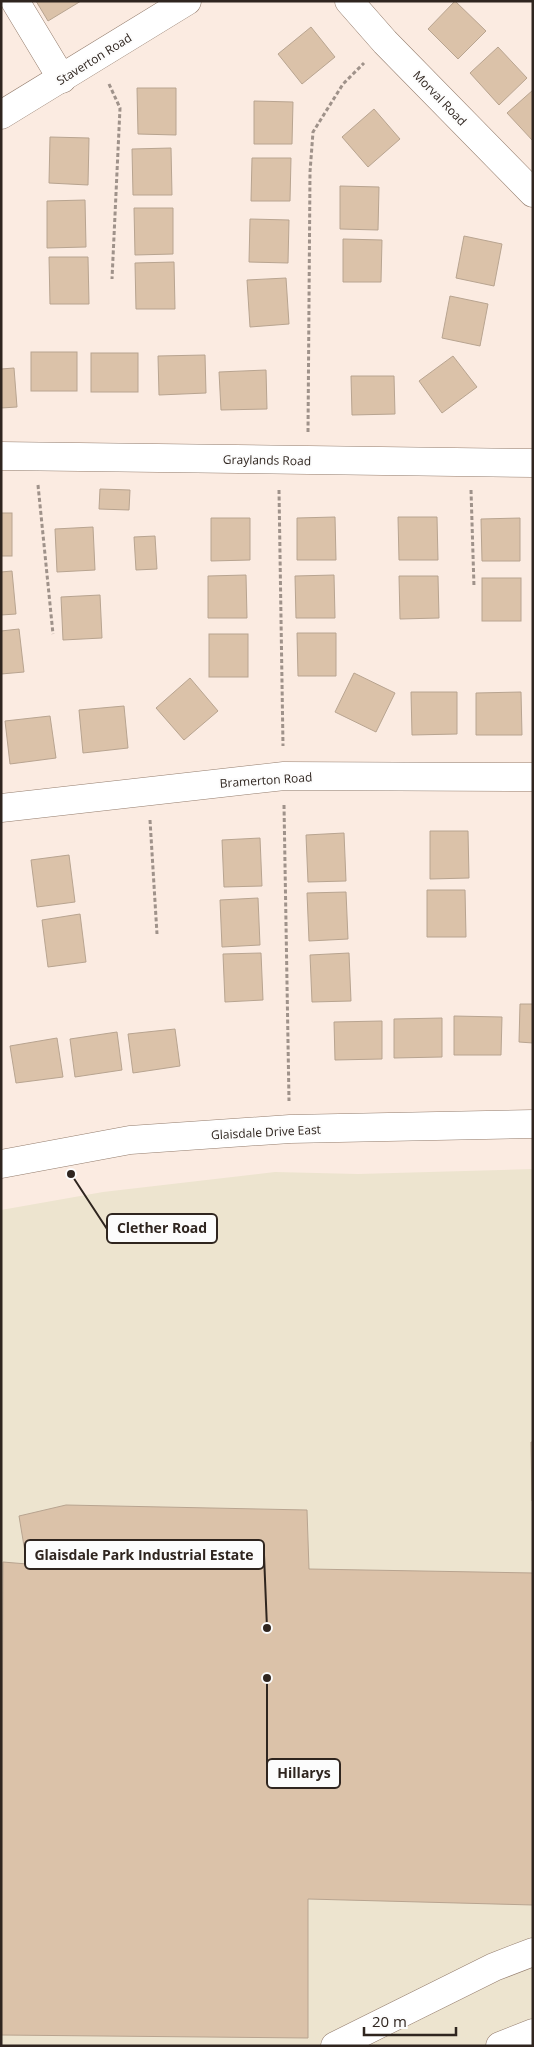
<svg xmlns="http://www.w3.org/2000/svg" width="534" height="2047" font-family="'Open Sans',sans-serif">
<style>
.industrial{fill:#ede4cf}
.building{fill:#dbc2a9;stroke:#b8a490}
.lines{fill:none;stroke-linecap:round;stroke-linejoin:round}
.minor-casing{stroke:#947d6d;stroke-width:29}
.path{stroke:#9f928a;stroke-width:3;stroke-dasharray:4 2.5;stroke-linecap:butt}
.minor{stroke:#fff;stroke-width:28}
.labels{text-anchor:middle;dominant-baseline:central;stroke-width:4;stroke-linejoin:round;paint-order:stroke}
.street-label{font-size:12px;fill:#2f251f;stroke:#fcfcfc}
.leader{fill:none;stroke:#2f251f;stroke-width:2}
.callout-dot{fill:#2f251f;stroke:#fcfcfc;stroke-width:2}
.callout{fill:#fcfcfc;stroke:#2f251f;stroke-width:2}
.callout-label{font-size:14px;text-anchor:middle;font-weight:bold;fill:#2f251f}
</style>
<rect width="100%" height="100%" fill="#fbebe1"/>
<path class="industrial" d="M533,1169V2046H1V1210L103,1192L275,1172L358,1174Z"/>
<g class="building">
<path d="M36,1H81L48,21Z"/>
<path d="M455,1L486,31L458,59L428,29Z"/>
<path d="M311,27L335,57L302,84L278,54Z"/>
<path d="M498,47L527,78L499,105L470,73Z"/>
<path d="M137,88H176V135L138,134Z"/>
<path d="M533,90V141L507,113Z"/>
<path d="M254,101L293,102L292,144H254Z"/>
<path d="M374,109L400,139L368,167L342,137Z"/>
<path d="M50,137L89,138L88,185L49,183Z"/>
<path d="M171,148L172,195H133L132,149Z"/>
<path d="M252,158H291L290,201H251Z"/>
<path d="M340,186L379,187L378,230L340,229Z"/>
<path d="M85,200L86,247L47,248V201Z"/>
<path d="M134,208H173V254L135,255Z"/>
<path d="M250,219L289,220L288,263L249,262Z"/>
<path d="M464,236L502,244L494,286L456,278Z"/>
<path d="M343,239L382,240L381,282H343Z"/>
<path d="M49,257H88L89,304H50Z"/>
<path d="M174,262L175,309H136L135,263Z"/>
<path d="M286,278L289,324L250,327L247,280Z"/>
<path d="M450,296L488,304L480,346L442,338Z"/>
<rect x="31" y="352" width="46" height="39"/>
<rect x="91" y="353" width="47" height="39"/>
<path d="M205,355L206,393L159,395L158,356Z"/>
<path d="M453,356L477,387L442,413L419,381Z"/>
<path d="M14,368L17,407L1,408V369Z"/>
<path d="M266,370L267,409L221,410L219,372Z"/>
<path d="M351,376H394L395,414L352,415Z"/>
<path d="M100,489L130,490L129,510L99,509Z"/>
<rect x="1" y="513" width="11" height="43"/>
<path d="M335,517L336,560H297V518Z"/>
<path d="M398,517H437L438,560H399Z"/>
<path d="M211,518H250V560L211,561Z"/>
<path d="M520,518V561H482L481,519Z"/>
<path d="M93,527L95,570L57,572L55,529Z"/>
<path d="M155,536L157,569L136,570L134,537Z"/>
<path d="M12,571L16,614L1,615V572Z"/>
<path d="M246,575L247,618H208V576Z"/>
<path d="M334,575L335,618H296L295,576Z"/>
<path d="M399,576H438L439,618L400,619Z"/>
<rect x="482" y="578" width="39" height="43"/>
<path d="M100,595L102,638L63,640L61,597Z"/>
<path d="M19,629L24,672L1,674V631Z"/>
<path d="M297,633H336V676H298Z"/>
<rect x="209" y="634" width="39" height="43"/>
<path d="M354,673L395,693L376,732L335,712Z"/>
<path d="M190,678L218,711L184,740L156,708Z"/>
<path d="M411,692H457V734L412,735Z"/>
<path d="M521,692L522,735H476V693Z"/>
<path d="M124,706L128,748L83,753L79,710Z"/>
<path d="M50,716L56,758L10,764L5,721Z"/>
<path d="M430,831H468L469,878L430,879Z"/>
<path d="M344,833L346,881L308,882L306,835Z"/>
<path d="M260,838L262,886L224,887L222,840Z"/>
<path d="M69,855L75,902L37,907L31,860Z"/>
<path d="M427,890H465L466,937H427Z"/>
<path d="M346,892L348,939L309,941L307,893Z"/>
<path d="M258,898L260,945L222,947L220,900Z"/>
<path d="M80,914L86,962L48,967L42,920Z"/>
<path d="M261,953L263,1000L225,1002L223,954Z"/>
<path d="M349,953L351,1001L312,1002L310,955Z"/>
<path d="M520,1004H533V1043L519,1042Z"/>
<path d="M454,1016L502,1017L501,1055H454Z"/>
<path d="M442,1018V1057L394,1058V1019Z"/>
<path d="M382,1021V1059L335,1060L334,1022Z"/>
<path d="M175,1029L180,1066L133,1073L128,1034Z"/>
<path d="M117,1032L122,1070L75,1077L70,1039Z"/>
<path d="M57,1038L63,1077L16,1083L10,1046Z"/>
<path d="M531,1442H533V1501H532Z"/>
<path d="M66,1505L307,1510L309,1569L533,1573V1905L308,1899V2038L1,2035L3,1562L27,1564L19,1516Z"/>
</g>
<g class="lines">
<g class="minor-casing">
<g id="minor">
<path d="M15,1L62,79"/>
<path d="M349,1L385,42L533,193"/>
<path d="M1,115L187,1"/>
<path d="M1,456L533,463"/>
<path d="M1,808L284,776L533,777"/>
<path d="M1,1164L130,1140L290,1129L533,1124"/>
<path d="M335,2046L494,1967L533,1952"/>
<path d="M500,2046L533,2033"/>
</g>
</g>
<g class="path">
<path d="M109,84L120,108L112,279"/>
<path d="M308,432L310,172L313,132L343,84L364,63"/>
<path d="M38,485L53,634"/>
<path d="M279,490L283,746"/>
<path d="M471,490L474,587"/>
<path d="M284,805L289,1101"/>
<path d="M150,820L157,934"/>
</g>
<use href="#minor" class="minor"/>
</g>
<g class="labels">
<g class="street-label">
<text transform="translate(94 59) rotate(-32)">Staverton Road</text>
<text transform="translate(440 98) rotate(46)">Morval Road</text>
<text transform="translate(267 460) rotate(1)">Graylands Road</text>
<text transform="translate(266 780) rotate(-4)">Bramerton Road</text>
<text transform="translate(266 1132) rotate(-3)">Glaisdale Drive East</text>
</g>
</g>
<path class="leader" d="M71 1174L107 1229M267 1628L264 1555M267 1678L267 1774"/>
<g class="callout-dot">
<circle cx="71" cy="1174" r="5"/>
<circle cx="267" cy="1628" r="5"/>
<circle cx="267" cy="1678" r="5"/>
</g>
<g class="callout">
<rect x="107" y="1214" width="110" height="29" rx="5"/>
<rect x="25" y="1540" width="239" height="29" rx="5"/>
<rect x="267" y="1759" width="73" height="29" rx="5"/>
</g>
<g class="callout-label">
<text x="162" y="1233">Clether Road</text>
<text x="144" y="1560">Glaisdale Park Industrial Estate</text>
<text x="304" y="1778">Hillarys</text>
</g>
<rect width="534" height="2047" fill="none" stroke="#2f251f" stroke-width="5"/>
<path d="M364 2027v8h92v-8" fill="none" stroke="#2f251f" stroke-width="2.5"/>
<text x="372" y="2027" font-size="15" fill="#2f251f" stroke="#fcfcfc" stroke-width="4" paint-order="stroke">20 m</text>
</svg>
